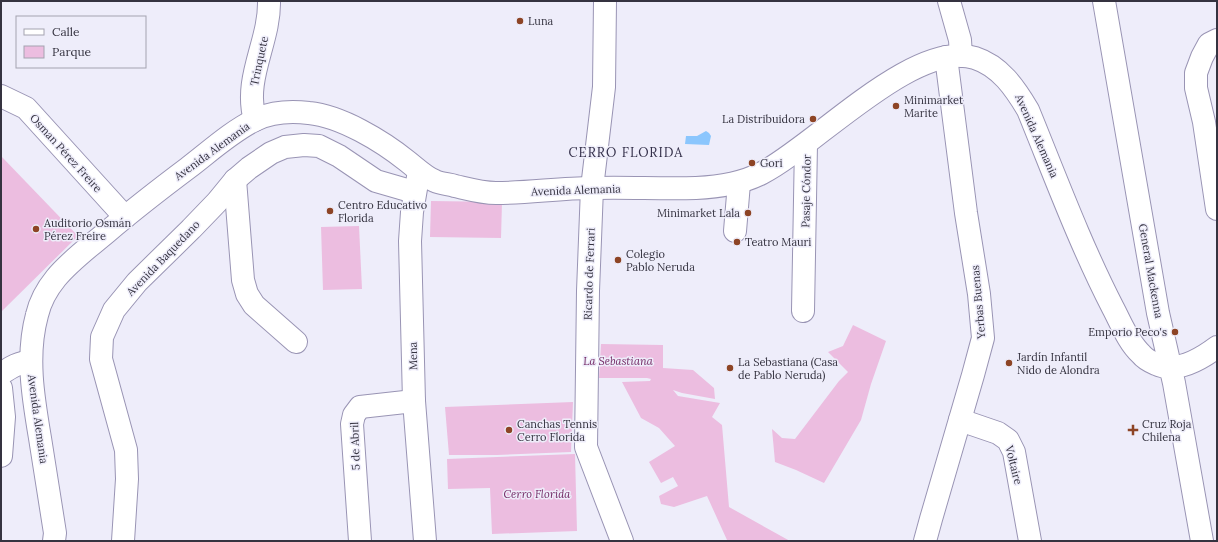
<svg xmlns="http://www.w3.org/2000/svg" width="1218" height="542" font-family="Lora,serif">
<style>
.green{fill:#ecbde0}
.water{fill:#8bc6fd}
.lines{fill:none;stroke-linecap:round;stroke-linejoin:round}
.minor-casing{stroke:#9994b4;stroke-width:24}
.major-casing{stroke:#9994b4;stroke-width:24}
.minor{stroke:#fff;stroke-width:22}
.major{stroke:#fff;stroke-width:22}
.poi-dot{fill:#8d4425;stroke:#eeedfa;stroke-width:1.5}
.labels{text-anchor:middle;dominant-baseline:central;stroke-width:3;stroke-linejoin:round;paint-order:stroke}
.poi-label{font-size:11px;fill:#353340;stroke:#eeedfa;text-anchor:start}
.street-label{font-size:11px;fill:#353340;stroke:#eeedfa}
.park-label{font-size:11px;font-style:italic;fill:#732864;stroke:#eeedfa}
.quarter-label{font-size:13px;letter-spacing:1px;fill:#332f49;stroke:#eeedfa}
</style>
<rect width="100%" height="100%" fill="#eeedfa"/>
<g class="green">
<path d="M1,156L78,236L1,312Z"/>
<path d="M431,201L502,202L501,238L430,237Z"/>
<path d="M359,226L362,289L323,290L321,227Z"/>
<path d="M853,325L886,341L871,384L861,420L824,483L796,470L775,462L772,429L782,438L795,439L839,381L848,372L828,352L843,346Z"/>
<path d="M601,344L663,345V368L693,370L714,388L715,399L682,393L673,390L678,396L720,403L712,417L722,425L729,507L790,541L727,540L707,496L674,507L661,504L659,496L678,486L673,477L661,483L649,462L675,446L659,428L641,418L622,382L650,381L651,379L647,378H599Z"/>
<path d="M573,402L571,452L497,455H449L445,407Z"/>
<path d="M575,454L577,531L492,534L490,488L448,489L447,459Z"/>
</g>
<path class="water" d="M706,131L709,133L711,136L709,145L685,144L686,136H697Z"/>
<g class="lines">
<g class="minor-casing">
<g id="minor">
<path d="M605,1L604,87L592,188L588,291L586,447L622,541"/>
<path d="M949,1L960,40L961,56"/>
<path d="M1104,1L1158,313L1174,383L1202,541"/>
<path d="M1,96L26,108L125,217"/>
<path d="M255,120C243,78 270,42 269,1"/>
<path d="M418,177L412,212L410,241L414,401L425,541"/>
<path d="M235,180L243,280L247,294L254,305L296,342"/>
<path d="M735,231L739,183"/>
<path d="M803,311L806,144"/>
<path d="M1,374C11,367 19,362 31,362"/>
<path d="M1,388L4,417L1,456"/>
<path d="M960,420L998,433L1008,440L1014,452L1030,541"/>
<path d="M123,541L127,479L126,450L101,359L102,337L114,310L137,282L191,229L217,202L235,180L249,168L271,153L285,147L304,145L319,146L339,156L376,181L414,192"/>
<path d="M360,541L352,424L354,415L360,407L414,401"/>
</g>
</g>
<g class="major-casing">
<g id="major">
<path d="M1217,40L1209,44L1202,57L1196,73V88L1204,122L1217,209"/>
<path d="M54,541L55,533C50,501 45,470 40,438C33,397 26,355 37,315C40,302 47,289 56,278C70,261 89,247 107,232C133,210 160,189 188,168C209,152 232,131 255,120C271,112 292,111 309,113C341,116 382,141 407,161C416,168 425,177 435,181C441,184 449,184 455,186C468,189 482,193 496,193C528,193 560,188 592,188C627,187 661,189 696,188C719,187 741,184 762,173C815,146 914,39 975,58C1000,66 1015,88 1028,110C1055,176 1080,244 1113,308C1121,323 1128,342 1141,354C1145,359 1151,362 1156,364C1177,374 1201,359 1217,347"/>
<path d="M925,541L931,519L973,375L983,338L979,294L966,213L946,57"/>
</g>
</g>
<use href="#minor" class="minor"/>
<use href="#major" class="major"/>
</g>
<g class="poi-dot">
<circle cx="520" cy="21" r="4"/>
<circle cx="896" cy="106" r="4"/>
<circle cx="813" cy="119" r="4"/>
<circle cx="752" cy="163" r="4"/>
<circle cx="330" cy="211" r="4"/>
<circle cx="748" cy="213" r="4"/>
<circle cx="36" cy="229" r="4"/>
<circle cx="737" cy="242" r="4"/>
<circle cx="618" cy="260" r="4"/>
<circle cx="1175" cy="332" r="4"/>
<circle cx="1009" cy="363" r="4"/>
<circle cx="730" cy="368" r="4"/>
<circle cx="509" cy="430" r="4"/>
<path d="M1131 424h4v4h4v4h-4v4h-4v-4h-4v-4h4z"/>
</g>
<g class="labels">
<g class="poi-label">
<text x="528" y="21">Luna</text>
<text x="904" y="100">Minimarket<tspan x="904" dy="13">Marite</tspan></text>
<text x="805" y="119" text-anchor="end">La Distribuidora</text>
<text x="760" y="163">Gori</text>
<text x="338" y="205">Centro Educativo<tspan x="338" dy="13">Florida</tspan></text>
<text x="740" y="213" text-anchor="end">Minimarket Lala</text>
<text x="44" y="223">Auditorio Osmán<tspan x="44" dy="13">Pérez Freire</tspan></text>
<text x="745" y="242">Teatro Mauri</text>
<text x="626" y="254">Colegio<tspan x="626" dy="13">Pablo Neruda</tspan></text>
<text x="1167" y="332" text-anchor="end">Emporio Peco's</text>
<text x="1017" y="357">Jardín Infantil<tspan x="1017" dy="13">Nido de Alondra</tspan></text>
<text x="738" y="362">La Sebastiana (Casa<tspan x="738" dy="13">de Pablo Neruda)</tspan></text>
<text x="517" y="424">Canchas Tennis<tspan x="517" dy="13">Cerro Florida</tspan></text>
<text x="1142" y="424">Cruz Roja<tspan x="1142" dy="13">Chilena</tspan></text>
</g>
<g class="street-label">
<text transform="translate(259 61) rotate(-78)">Trinquete</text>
<text transform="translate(1037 136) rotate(66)">Avenida Alemania</text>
<text transform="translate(212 151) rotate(-36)">Avenida Alemania</text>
<text transform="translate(66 153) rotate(48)">Osman Pérez Freire</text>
<text transform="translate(576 190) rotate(-2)">Avenida Alemania</text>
<text transform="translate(806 191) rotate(-89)">Pasaje Cóndor</text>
<text transform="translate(163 258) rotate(-46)">Avenida Baquedano</text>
<text transform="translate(1151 271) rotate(80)">General Mackenna</text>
<text transform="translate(589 274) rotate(-88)">Ricardo de Ferrari</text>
<text transform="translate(978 302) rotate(-95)">Yerbas Buenas</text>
<text transform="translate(413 356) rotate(-91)">Mena</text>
<text transform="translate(38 419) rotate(82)">Avenida Alemania</text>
<text transform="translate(355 446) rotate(-92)">5 de Abril</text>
<text transform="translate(1014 465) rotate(76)">Voltaire</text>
</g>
<g class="park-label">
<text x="618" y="361">La Sebastiana</text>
<text x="537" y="494">Cerro Florida</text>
</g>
<g class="quarter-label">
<text x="626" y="152">CERRO FLORIDA</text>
</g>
</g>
<rect width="1218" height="542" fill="none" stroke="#353340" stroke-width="4"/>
<rect x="16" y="16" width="130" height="52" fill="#eeedfa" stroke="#a4a3b0"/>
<rect x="24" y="29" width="20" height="6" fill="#ffffff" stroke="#a4a3b0"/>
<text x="52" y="36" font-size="12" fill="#353340">Calle</text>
<rect x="24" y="46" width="20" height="12" fill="#ecbde0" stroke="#a4a3b0"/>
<text x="52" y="56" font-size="12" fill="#353340">Parque</text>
</svg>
